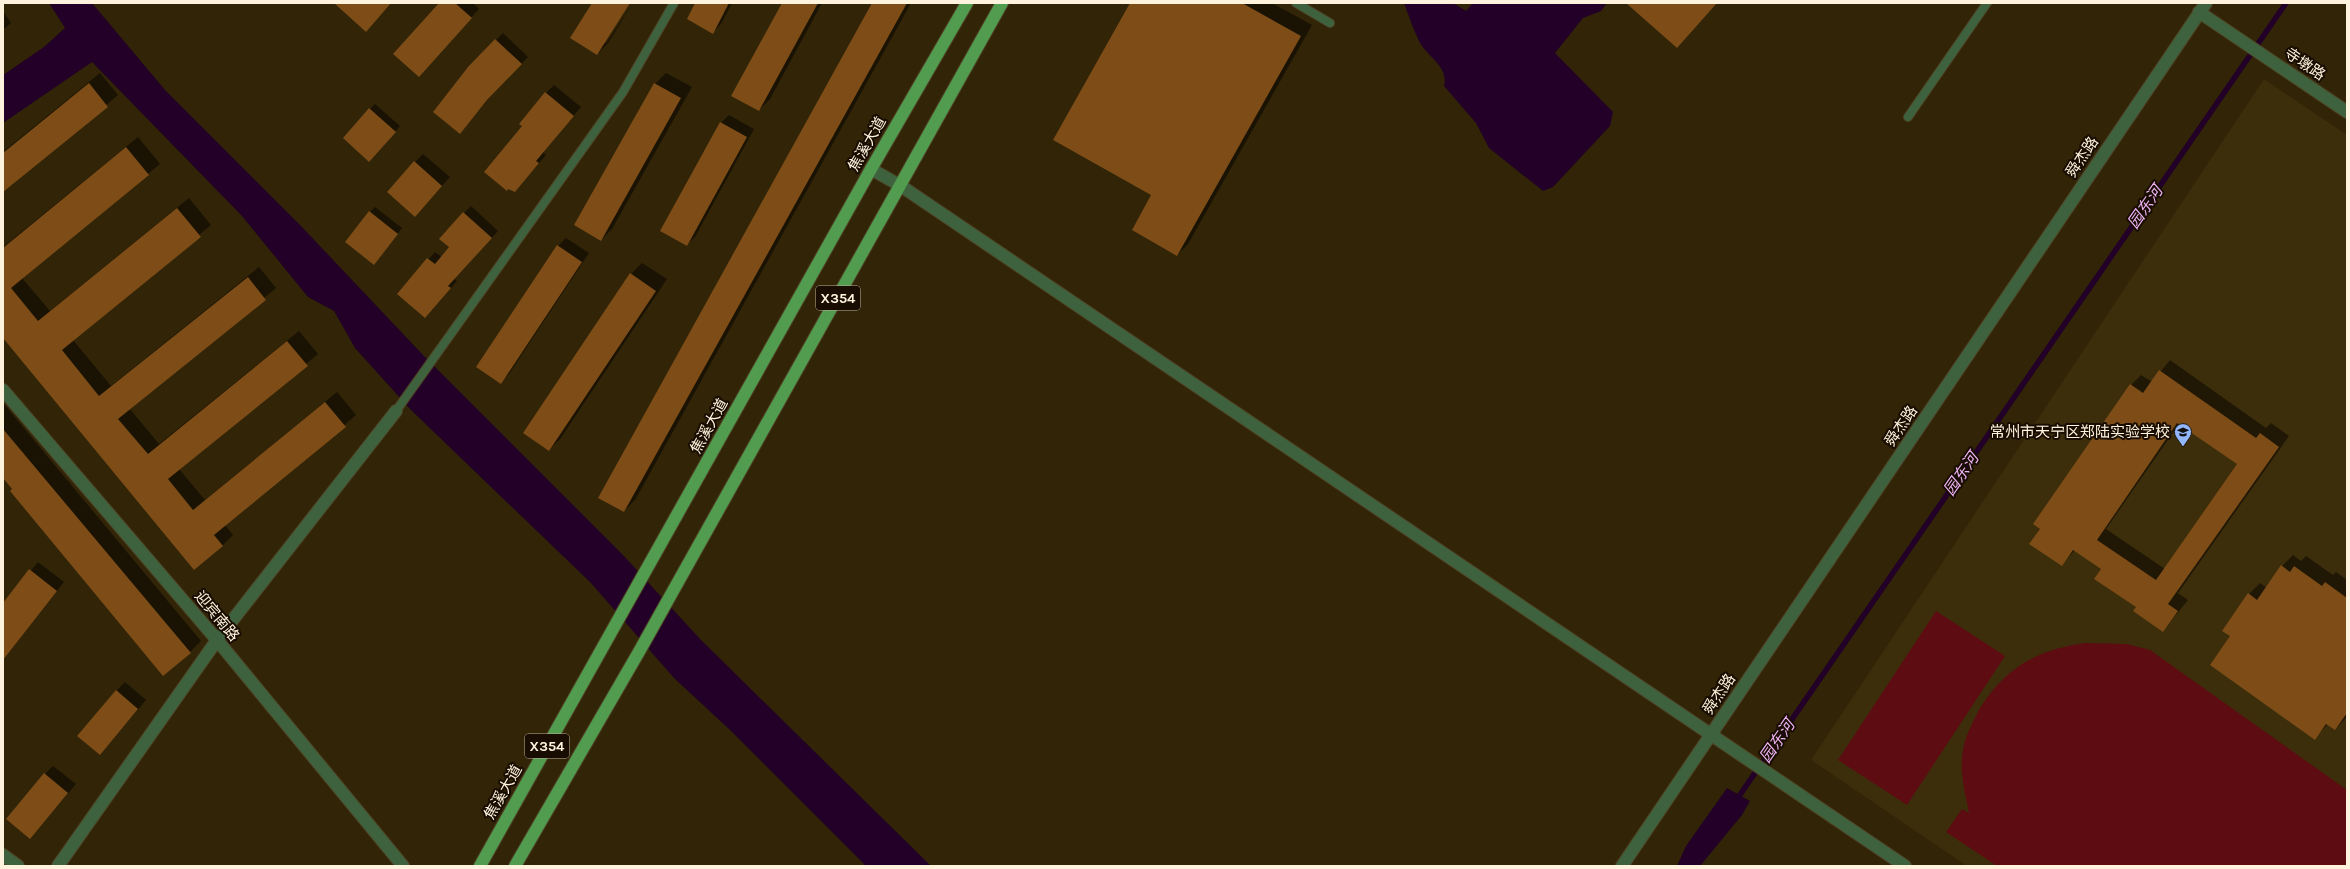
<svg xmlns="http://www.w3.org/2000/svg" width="2350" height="869" font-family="Karla,'Noto Sans SC',sans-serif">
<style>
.built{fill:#3d2e0b}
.green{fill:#5d0c12}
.water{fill:#220027}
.shadow{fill:#0007;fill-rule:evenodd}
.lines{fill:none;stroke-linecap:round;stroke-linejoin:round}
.stream{stroke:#220027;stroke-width:5.5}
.building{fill:#7d4c17;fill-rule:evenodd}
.service-casing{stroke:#4e4125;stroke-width:10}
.minor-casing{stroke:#4e4125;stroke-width:14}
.tertiary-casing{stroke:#4e4125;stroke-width:14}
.primary-casing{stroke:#4e4125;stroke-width:14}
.service{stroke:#3f623e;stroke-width:8}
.minor{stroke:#3f623e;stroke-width:12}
.tertiary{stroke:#3f623e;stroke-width:12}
.primary{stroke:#529c50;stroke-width:12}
.labels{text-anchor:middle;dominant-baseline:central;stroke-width:4;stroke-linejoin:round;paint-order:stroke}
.shield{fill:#180d00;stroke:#baae9b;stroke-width:1}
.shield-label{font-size:14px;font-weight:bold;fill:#fff3dd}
.street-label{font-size:15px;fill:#fff3dd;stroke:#180d00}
.poi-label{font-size:15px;fill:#fff3dd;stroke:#180d00;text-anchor:end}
.water-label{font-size:16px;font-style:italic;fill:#efb2f5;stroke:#180d00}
</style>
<rect width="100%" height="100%" fill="#312407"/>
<path class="built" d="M2264,79L2347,135V866H1967L1811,760Z"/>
<g class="green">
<path d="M1936,611L2005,656L1907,805L1838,760Z"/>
<path d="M2086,643L2127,644L2150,650L2347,790V866H1997L1946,832L1962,809L1969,813C1965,792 1959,771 1963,750C1965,736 1973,722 1979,710C2004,668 2038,649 2086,643Z"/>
</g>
<g class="water">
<path d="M49,3H92L165,90L300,225L423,355L622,554L700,639L931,866H866L730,730L674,678L591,583L411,410L355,348L334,311L308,297L242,216L92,62L3,123V75L44,47L65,28Z"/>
<path d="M1404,3H1453L1466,11L1473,3H1607L1601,11L1583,18L1555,53L1613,112L1610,126L1553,187L1543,191L1489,148L1476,123L1444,86C1449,66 1427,57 1419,41C1413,29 1409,16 1404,3Z"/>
<path d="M1727,788L1750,801L1742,815L1700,866H1677L1686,846Z"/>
</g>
<g class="shadow">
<path d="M440,3H473L479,9L427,67Z"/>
<path d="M594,3H629L604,43H606L633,3L608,43L597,54Z"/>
<path d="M697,3H732L721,24L713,32Z"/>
<path d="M783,3H822L770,99L759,110Z"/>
<path d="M873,3H911L635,500L624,511Z"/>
<path d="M1131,3H1272L1312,25L1188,244L1177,255L1152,195Z"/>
<path d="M3,11L11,23L3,30Z"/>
<path d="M503,33L528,57L494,92L460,133L468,68Z"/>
<path d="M100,73L118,95L3,191V152Z"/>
<path d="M666,73L692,87L612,229L601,240L655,84Z"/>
<path d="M554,85L581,107L543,152L546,155L515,191L523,126L546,93Z"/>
<path d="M375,104L400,126L375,155L370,109Z"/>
<path d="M729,115L754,129L695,237L686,245L721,123Z"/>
<path d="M138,137L160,164L22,278L50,311L189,198L211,225L73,340L111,386L259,267L276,288L130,409L159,444L299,331L318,354L179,469L205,500L337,392L356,415L225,525L233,535L222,546L3,336V247Z"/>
<path d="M423,154L450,177L423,207L415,162Z"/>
<path d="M471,206L498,231L454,279L457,281L432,310L398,294L435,252L442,257L450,247L464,213Z"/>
<path d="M375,207L402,228L379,258L370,212Z"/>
<path d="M566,238L589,253L509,374L501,382L558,246Z"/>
<path d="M642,263L667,279L560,439L549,450L631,274Z"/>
<path d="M2170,360L2266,428L2271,423L2289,436L2178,593L2188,600L2163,631L2137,607L2102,568L2075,550L2061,565L2041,528L2131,385L2141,375L2152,382ZM2179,424L2239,464L2165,569L2106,529Z"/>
<path d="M3,403L201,641L190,652L13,489L3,477Z"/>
<path d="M2293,555L2301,561L2306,556L2333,575L2336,572L2347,580V717L2335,729L2328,724L2315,738L2232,636L2249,594L2260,583L2267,588L2282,566Z"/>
<path d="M38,562L64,582L3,660V605Z"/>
<path d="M125,682L146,700L100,754L116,691Z"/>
<path d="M53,766L76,784L30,838L45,774Z"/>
</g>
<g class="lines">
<path class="stream" d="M1735,802L2286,3"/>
</g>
<g class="building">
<path d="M334,3H391L366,32Z"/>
<path d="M439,3H455L472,18L419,77L393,54Z"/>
<path d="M592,3H630L597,55L570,38Z"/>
<path d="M695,3H729L713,34L687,19Z"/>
<path d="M782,3H818L759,111L731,96Z"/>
<path d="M872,3H907L624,512L598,498Z"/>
<path d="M1130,3H1242L1301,36L1177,256L1132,230L1151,195L1053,140Z"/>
<path d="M1626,3H1717L1677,48Z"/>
<path d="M495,39L522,64L487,100L460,134L433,112L468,67Z"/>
<path d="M89,83L108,107L3,192V153Z"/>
<path d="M654,83L681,98L601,241L574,225Z"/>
<path d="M545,92L574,116L536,161L539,163L515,192L508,189L507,191L484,172L522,126L519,124Z"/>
<path d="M369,108L396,132L369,162L343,138Z"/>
<path d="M720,122L747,137L687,246L660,231Z"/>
<path d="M126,147L149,175L11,288L38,321L177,208L201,237L62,350L99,396L248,277L266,300L118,419L148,454L287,341L308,366L168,479L193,510L325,402L346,427L214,535L223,546L194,570L3,338V248Z"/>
<path d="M414,161L442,186L415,217L387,192Z"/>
<path d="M369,211L398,234L374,265L345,242Z"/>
<path d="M463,212L492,238L448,286L451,288L425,318L397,294L427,258L435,264L449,247L439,239Z"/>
<path d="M557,245L582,262L501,384L476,367Z"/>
<path d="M630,273L656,291L549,451L523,433Z"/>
<path d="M2159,370L2256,438L2260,433L2279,447L2168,604L2178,611L2163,632L2133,611L2136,607L2094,579L2101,569L2073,550L2062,566L2029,544L2040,529L2033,524L2130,384L2143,393ZM2177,423L2237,464L2156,580L2097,540Z"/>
<path d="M3,429L191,653L163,676L10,491L12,489L3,478Z"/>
<path d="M2281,565L2290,572L2294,566L2322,586L2325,582L2347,598V713L2335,730L2326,724L2315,740L2210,665L2230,636L2222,631L2248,593L2257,600Z"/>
<path d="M29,569L57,591L3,660V603Z"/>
<path d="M116,690L138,709L100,755L77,736Z"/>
<path d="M44,773L68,793L30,839L6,819Z"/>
</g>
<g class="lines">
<g class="service-casing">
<g id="service">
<path d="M1296,3L1330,23"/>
<path d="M1908,117L1987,3"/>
<path d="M396,411L623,92L674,3"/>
</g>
</g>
<g class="minor-casing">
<g id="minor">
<path d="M2199,12L2347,112"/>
<path d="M871,169L901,186L1905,866"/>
<path d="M3,855L18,866"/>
<path d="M58,866L217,640L396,411"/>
<path d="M1622,866L2206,3"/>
</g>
</g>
<g class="tertiary-casing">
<path id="tertiary" d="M3,390L217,640L403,866"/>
</g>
<g class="primary-casing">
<g id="primary">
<path d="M480,866L871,169L967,3"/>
<path d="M515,866L640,650L1002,3"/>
</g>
</g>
<use href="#service" class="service"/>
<use href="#minor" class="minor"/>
<use href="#tertiary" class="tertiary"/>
<use href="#primary" class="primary"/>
</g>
<defs>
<g id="school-pin" transform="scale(0.9)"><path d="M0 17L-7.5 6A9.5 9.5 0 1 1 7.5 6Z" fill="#93b7fd" stroke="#180d00"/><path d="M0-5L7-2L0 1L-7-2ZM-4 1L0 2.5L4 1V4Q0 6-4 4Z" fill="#111"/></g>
</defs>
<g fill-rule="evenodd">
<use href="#school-pin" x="2183" y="432"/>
</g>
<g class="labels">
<g class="shield">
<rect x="816" y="286" width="44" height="24" rx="3"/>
<rect x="525" y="734" width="44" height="24" rx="3"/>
</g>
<g class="shield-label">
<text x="838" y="298">X354</text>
<text x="547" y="746">X354</text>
</g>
<g class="street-label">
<text transform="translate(2305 64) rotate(34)">寺墩路</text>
<text transform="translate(867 144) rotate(-60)">焦溪大道</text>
<text transform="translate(2082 157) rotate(-56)">舜杰路</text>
<text transform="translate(709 426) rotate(-61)">焦溪大道</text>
<text transform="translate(1901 426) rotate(-56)">舜杰路</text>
<text transform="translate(217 616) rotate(50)">迎宾南路</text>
<text transform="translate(1719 694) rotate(-56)">舜杰路</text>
<text transform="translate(503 792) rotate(-60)">焦溪大道</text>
</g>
<g class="poi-label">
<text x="2170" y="432">常州市天宁区郑陆实验学校</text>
</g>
<g class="water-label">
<text transform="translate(2145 207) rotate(-55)">园东河</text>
<text transform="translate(1961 474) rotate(-55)">园东河</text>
<text transform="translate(1777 741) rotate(-55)">园东河</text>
</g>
</g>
<rect width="2350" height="869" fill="none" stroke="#fff3dd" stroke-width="8"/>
</svg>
